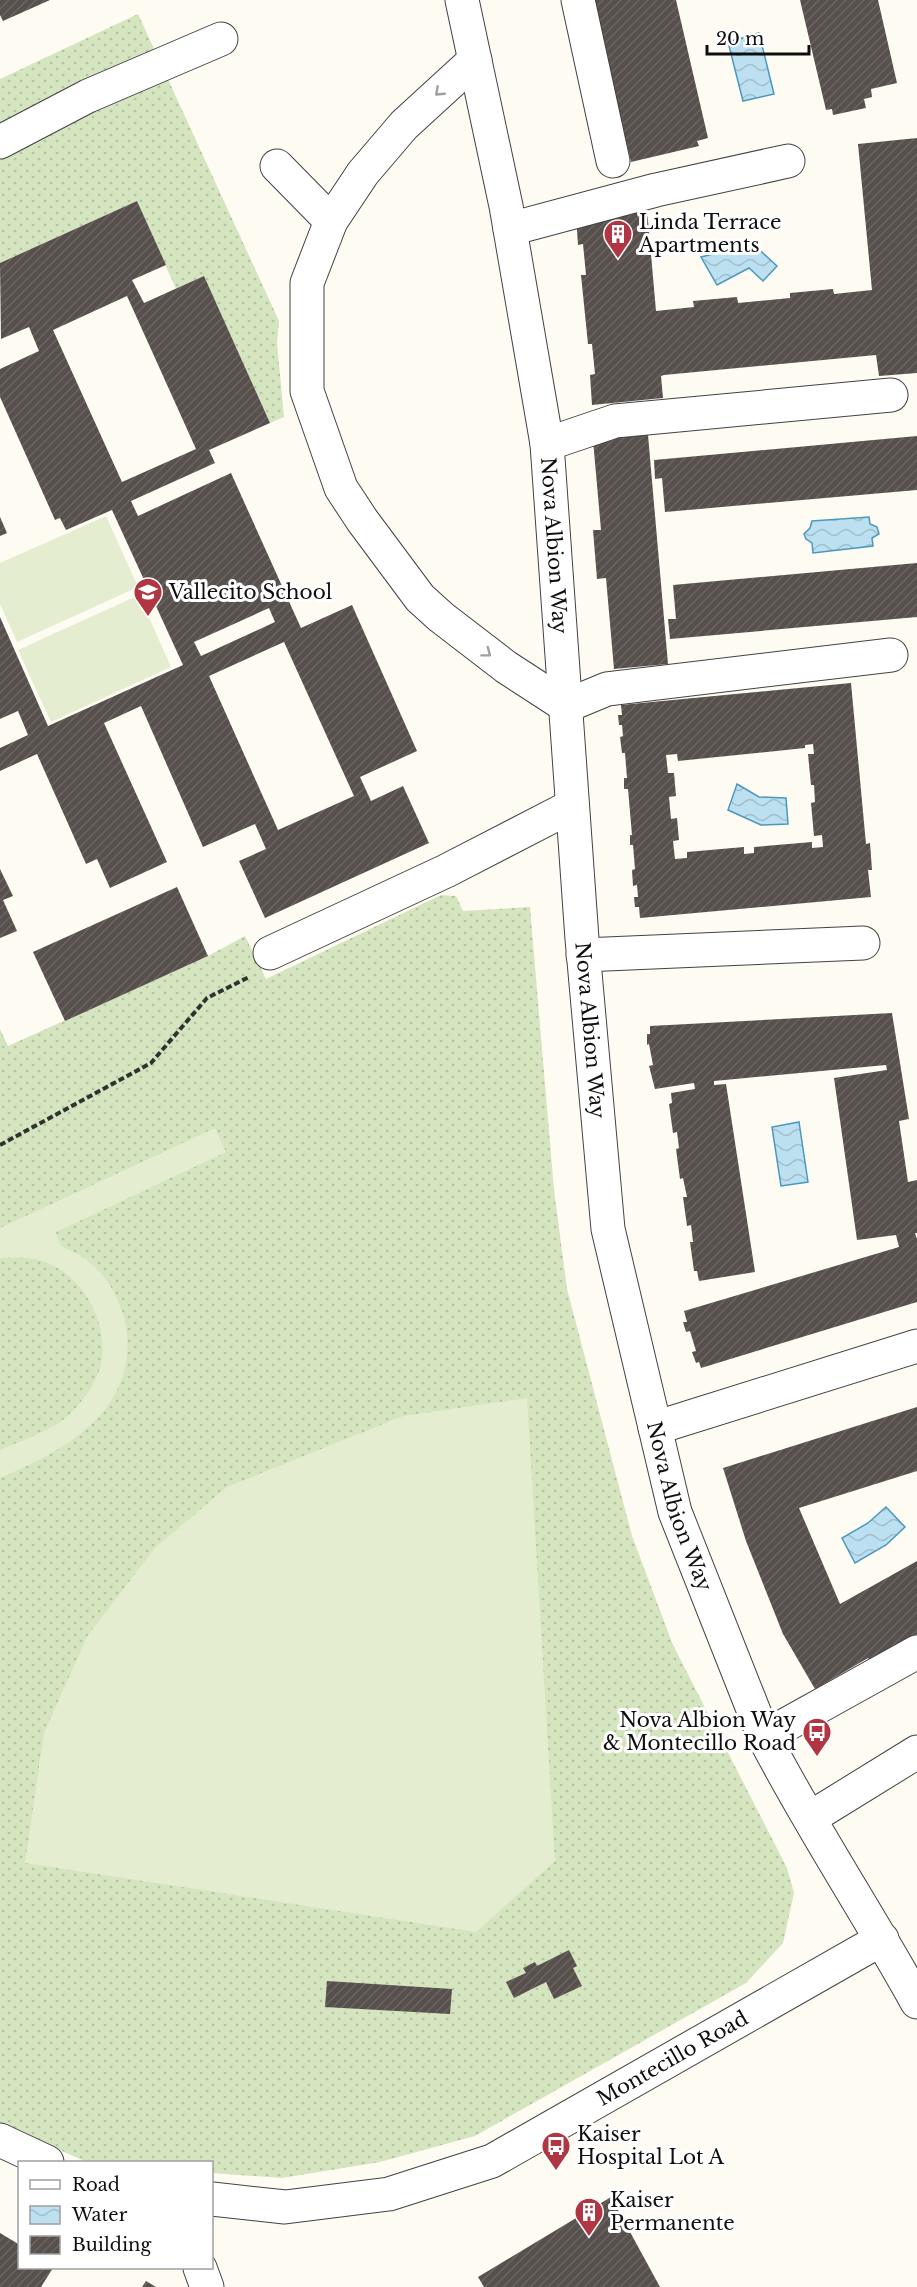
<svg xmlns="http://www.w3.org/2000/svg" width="917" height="2287" font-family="'Libre Baskerville',serif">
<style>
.grass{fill:url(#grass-dots)}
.pitch{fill:#e5edd0}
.water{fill:url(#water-waves);stroke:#4b98bf;stroke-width:1.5}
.building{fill:url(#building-hatch);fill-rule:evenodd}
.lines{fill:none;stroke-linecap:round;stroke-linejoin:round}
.minor-casing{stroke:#424242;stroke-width:35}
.path{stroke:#313131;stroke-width:4;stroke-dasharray:6 3;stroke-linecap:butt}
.minor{stroke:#fff;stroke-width:33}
.oneway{stroke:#9f9f9f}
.labels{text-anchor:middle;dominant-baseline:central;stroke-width:6;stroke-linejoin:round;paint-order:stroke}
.poi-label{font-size:20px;fill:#0f0f0f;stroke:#fff;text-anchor:start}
.street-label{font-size:20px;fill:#0f0f0f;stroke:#fff}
</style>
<defs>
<pattern id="grass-dots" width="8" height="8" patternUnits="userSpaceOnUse" patternTransform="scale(1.5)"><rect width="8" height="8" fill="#d5e5bf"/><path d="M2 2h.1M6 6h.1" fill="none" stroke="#b6c3a3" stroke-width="1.8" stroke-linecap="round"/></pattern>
<pattern id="water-waves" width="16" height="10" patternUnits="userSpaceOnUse" patternTransform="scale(1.5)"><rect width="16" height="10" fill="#bce0f0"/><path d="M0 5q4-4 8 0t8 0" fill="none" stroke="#a0bfcd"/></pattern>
<pattern id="building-hatch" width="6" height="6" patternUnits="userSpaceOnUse" patternTransform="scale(1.5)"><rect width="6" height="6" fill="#57504d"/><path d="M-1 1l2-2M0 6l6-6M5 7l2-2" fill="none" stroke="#6a6562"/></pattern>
</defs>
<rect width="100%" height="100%" fill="#fefbf3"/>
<g class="grass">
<path d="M138,14L279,321L277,343L284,417L270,423L204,276L176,289L137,201L0,263V79Z"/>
<path d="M441,895L456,896L463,911L530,907L554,1190L567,1289L632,1536L673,1645L787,1868L794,1893L783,1943L746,1983L475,2136L380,2162L282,2178L212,2173V2162H87L0,2124V1029L8,1046L208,956L245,936L266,979Z"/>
</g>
<g class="pitch">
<path d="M106,516L138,587L17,642L0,604V563Z"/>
<path d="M139,595L171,667L51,722L18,650Z"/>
<path d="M215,1128L226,1152L56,1232C57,1236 59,1242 61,1245C66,1250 75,1252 81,1256C90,1262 102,1273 107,1281C122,1303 130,1329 127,1355C120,1422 56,1454 0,1478V1450C25,1439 58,1429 76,1408C85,1397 96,1382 100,1368C110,1330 89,1284 54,1266C38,1257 18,1257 0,1258V1228Z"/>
<path d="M527,1398L555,1861L476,1932L25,1863L44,1733L88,1635L155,1548L227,1487L403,1416Z"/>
</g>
<g class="water">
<path d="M759,33L774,94L743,101L728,42Z"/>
<path d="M753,244L777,266L763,281L749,268L717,285L701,257Z"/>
<path d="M869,517L870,524L877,527L879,534L872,538L873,546L813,553L812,543L806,539L804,534L810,528L812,521Z"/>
<path d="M737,784L759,797L786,798L788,824L761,825L728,810Z"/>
<path d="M799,1122L808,1182L781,1186L772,1127Z"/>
<path d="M886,1507L905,1527L886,1545L855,1563L842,1538L868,1523Z"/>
</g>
<g class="building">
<path d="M0,0H50L3,21L0,15Z"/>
<path d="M593,0H676L708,138L697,141L699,146L631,162Z"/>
<path d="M800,0H878L897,83L871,89L872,97L864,99L866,108L833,115L832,109L826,110Z"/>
<path d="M917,138V373L879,376L876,355L664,375L661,376L663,398L592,405L590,375L595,374L592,344H588L581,275H586L583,244L578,245L576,216L647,209L656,311L694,307L693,301L737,297L738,303L790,298V293L833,289L834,294L872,290L858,144Z"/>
<path d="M137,201L166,265L132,280L144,303L204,276L270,423L209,450L215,463L131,501L138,516L231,473L301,628L352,605L417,751L360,777L371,801L403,786L429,843L265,918L239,861L266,849L255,824L203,847L141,706L104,723L167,862L110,888L97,859L86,864L37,754L0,771V748L28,735L18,711L0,719V617L48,726L183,665L112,510L66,530L60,518L55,520L0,397V369L39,351L29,327L1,339L0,263ZM127,296L196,449L122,482L53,330ZM269,608L275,622L201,656L194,642ZM284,642L354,796L278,830L209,676Z"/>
<path d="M648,435L668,664L614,669L606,578L597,579L593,530H601L593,440Z"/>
<path d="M917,436V490L665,512L662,478L655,479L654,460Z"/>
<path d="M0,517L7,533L0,536Z"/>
<path d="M917,563V617L670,639L668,619H676L673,585Z"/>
<path d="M851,683L866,844L870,843L872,870H868L871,897L640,918L639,907H635L634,897H638L637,885L633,886L632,870L635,869L633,845H630V835H632L628,789H624V778H627L625,753H622L620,737L623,736L622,725H619L618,715H622L621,705ZM813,744L814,754H808L811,785H814L815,802L811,803L814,836L822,835L823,847L812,848V842L754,847V853L744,854V847L687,852V858L675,859L673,841L679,840L677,818L671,819L669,797L676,796L674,773H668L666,755L677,754L678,761L805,748V745Z"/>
<path d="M0,869L13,896L3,900L17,931L0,938Z"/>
<path d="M177,887L208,956L65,1021L33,952Z"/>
<path d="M892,1013L909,1119L899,1121L908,1182L917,1180V1233H915L917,1239V1302L701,1368L699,1362L696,1363L692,1352L696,1351L690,1331L686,1332L683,1322H687L684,1311L899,1247L896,1235L857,1240L834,1078L887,1070L886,1065L714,1081V1085L726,1084L755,1272L699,1281L697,1271H694L690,1242H693L691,1225L687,1226L683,1197H687L683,1178L680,1179L676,1149L679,1148L677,1132L673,1133L669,1104L672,1103L671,1093L695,1089L694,1083L655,1089L649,1066L653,1065L649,1044L647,1045V1034H650V1026Z"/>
<path d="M917,1407V1471L799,1508L840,1604L917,1561V1634L870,1661L868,1658L815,1689L783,1634L746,1541L723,1468Z"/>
<path d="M569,1950L577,1966L573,1968L582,1986L554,1999L546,1982L514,1998L506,1982L526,1973L523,1968L535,1962L537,1966Z"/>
<path d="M327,1981L452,1989L450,2014L325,2007Z"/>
<path d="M611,2197L660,2287H484L478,2277Z"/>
<path d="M0,2233L20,2245V2268H53L41,2287H0Z"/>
<path d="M146,2281L156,2287H142Z"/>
</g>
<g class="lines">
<g class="minor-casing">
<g id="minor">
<path id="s1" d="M462,0L506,206L547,444L582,939L608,1229L675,1512L764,1737C811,1828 868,1913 917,2002"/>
<path d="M578,0L613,161"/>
<path d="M475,60L404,125L363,173L331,221L307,283V391L341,488L362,520L420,598L441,617L506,667L566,706L607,689L891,655"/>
<path d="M0,142L88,96L221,39"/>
<path d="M277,166L331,221"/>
<path d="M510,229L656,190L788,161"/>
<path d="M547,444L615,421L891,395"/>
<path d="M270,953L446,871L572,806"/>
<path d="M583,955L863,943"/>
<path d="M655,1428L917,1346"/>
<path d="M764,1737L917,1652"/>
<path d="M810,1818L917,1752"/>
<path d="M0,2140L47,2162"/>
<path id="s2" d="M212,2199L285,2207L389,2194L492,2161L882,1939"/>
<path d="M200,2268L207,2287"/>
</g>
</g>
<path class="path" d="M0,1145L151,1063L207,998L249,977"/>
<use href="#minor" class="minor"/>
</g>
<defs><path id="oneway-chevron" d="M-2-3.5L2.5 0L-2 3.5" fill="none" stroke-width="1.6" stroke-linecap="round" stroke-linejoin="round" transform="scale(1.5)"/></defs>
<g class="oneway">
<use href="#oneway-chevron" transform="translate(439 92) rotate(137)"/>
<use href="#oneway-chevron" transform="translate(487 653) rotate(37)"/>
</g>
<defs>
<g id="building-pin" transform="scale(1.5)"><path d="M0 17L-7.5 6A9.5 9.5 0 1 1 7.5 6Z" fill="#b13643" stroke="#fff"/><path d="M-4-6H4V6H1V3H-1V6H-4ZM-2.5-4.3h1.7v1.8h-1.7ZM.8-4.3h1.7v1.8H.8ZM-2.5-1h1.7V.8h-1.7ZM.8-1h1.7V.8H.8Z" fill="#fff"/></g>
<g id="school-pin" transform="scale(1.5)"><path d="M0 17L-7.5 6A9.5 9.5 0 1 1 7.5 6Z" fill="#b13643" stroke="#fff"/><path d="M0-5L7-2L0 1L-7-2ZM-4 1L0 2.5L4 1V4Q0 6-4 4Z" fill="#fff"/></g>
<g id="bus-pin" transform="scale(1.5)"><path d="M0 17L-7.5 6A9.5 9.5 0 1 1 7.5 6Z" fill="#b13643" stroke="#fff"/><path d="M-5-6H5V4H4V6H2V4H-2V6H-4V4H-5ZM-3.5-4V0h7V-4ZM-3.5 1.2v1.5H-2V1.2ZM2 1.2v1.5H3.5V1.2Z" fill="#fff"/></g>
</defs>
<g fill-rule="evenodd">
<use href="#building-pin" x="618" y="234"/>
<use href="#school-pin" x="148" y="592"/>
<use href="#bus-pin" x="817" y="1732"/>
<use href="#bus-pin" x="556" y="2146"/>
<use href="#building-pin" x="589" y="2212"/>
</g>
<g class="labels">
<g class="poi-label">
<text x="639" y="222">Linda Terrace<tspan x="639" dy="23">Apartments</tspan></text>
<text x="169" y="592">Vallecito School</text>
<text x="796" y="1720" text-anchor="end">Nova Albion Way<tspan x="796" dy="23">&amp; Montecillo Road</tspan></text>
<text x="577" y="2134">Kaiser<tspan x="577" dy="23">Hospital Lot A</tspan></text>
<text x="610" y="2200">Kaiser<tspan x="610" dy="23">Permanente</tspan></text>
</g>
<g class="street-label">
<text stroke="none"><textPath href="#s1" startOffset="554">Nova Albion Way</textPath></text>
<text stroke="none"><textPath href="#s1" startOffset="1040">Nova Albion Way</textPath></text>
<text stroke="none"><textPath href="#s1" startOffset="1526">Nova Albion Way</textPath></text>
<text stroke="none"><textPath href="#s2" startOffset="494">Montecillo Road</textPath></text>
</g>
</g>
<rect x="18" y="2161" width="195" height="108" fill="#ffffff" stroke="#9f9f9f" stroke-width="1.5"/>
<rect x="30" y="2180" width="30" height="9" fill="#ffffff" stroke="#9f9f9f" stroke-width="1.5"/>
<text x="72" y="2191" font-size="18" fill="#0f0f0f">Road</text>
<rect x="30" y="2206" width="30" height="18" fill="url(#water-waves)" stroke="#9f9f9f" stroke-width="1.5"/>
<text x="72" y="2221" font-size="18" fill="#0f0f0f">Water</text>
<rect x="30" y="2236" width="30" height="18" fill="url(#building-hatch)" stroke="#9f9f9f" stroke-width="1.5"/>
<text x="72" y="2251" font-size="18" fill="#0f0f0f">Building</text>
<path d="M707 45v9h102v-9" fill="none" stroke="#0f0f0f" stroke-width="3"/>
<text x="716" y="45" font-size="18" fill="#0f0f0f" stroke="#ffffff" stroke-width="4.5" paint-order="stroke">20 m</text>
</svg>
